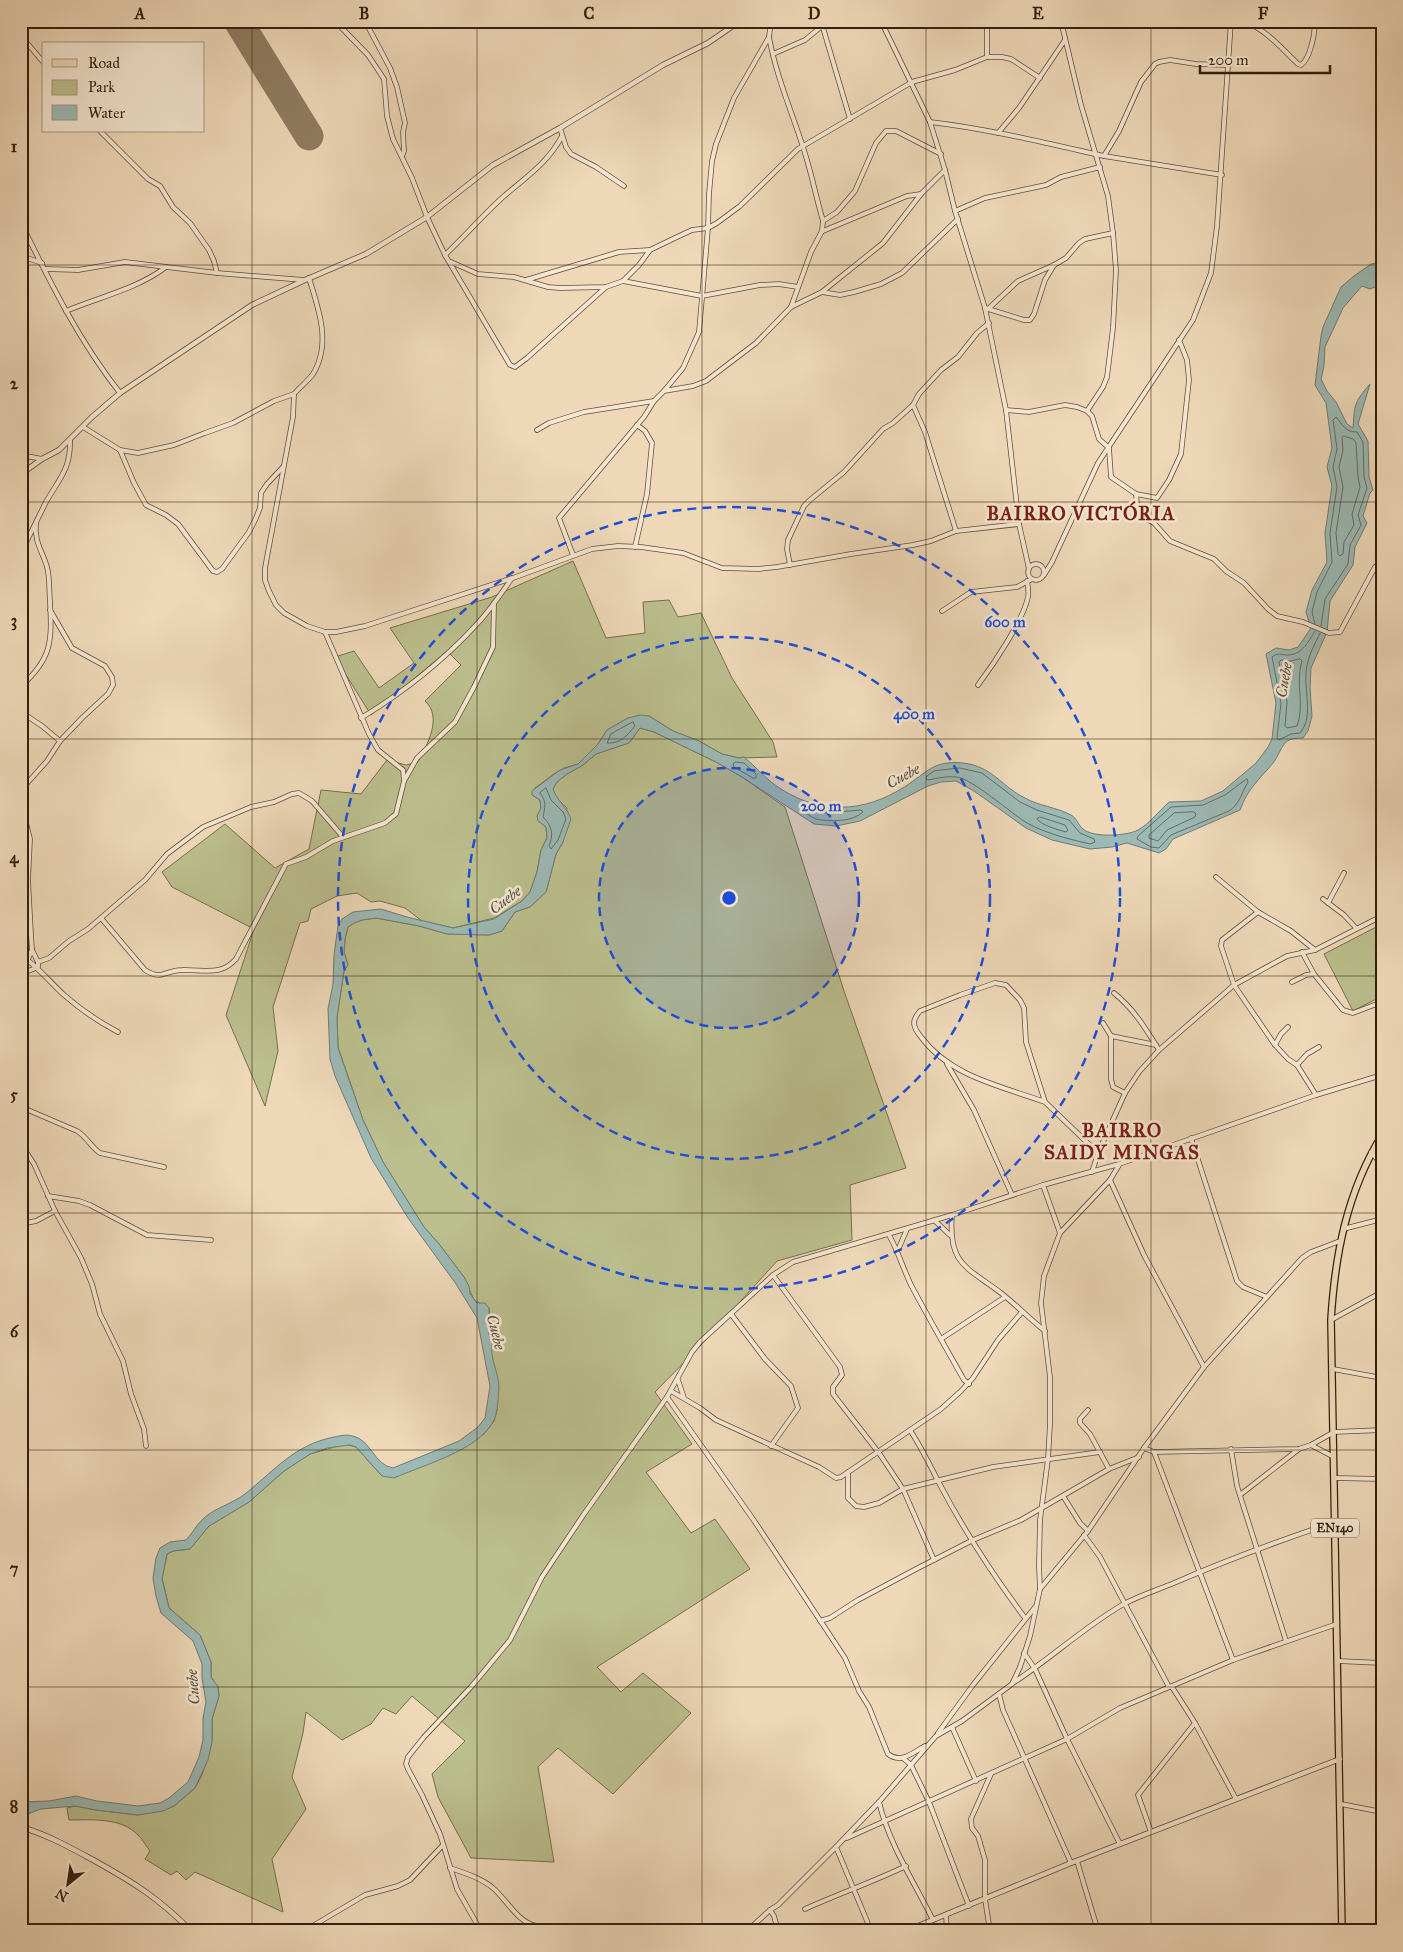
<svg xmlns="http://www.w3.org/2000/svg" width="1403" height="1952" font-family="'IM FELL Great Primer',serif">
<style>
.green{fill:#bbbe8d;stroke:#776e4d}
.water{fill:#9bb9b5;stroke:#717b72}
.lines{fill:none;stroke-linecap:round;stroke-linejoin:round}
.shore{stroke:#676c61;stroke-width:1}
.runway{stroke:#907c62;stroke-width:29}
.minor-casing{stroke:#624d38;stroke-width:5.5}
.tertiary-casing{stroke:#624d38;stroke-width:6}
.primary-casing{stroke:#331f0d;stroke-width:8}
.minor{stroke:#f4e6d1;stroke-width:4}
.tertiary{stroke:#f4e6d1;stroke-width:4.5}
.primary{stroke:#eed8b8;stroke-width:5.5}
.grid{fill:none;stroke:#331f0d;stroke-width:1;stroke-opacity:0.55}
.ring{fill:none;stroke:#1d4ed8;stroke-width:2.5;stroke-dasharray:9 6}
.labels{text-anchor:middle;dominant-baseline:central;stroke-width:5;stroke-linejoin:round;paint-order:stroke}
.shield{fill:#f4e6d1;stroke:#6d5b48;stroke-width:1}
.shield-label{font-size:12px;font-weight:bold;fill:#331f0d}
.water-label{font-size:15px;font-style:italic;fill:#524d3f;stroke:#f4e6d1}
.district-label{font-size:19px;font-weight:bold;letter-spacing:1px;fill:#7a1f14;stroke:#f4e6d1}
.centre{fill:#1d4ed8;stroke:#f4e6d1;stroke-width:2.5}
.ring-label{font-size:15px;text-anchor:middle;font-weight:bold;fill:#1d4ed8;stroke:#f4e6d1;stroke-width:5;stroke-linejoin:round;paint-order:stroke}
.neatline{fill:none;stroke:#331f0d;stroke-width:2}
.grid-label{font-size:16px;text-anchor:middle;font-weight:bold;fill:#331f0d}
</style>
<rect width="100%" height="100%" fill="#eed8b8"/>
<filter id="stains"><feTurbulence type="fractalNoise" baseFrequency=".004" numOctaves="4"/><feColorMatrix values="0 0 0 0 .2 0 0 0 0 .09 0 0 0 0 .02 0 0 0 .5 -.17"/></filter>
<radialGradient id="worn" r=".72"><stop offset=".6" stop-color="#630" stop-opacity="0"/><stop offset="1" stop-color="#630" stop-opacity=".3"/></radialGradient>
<g class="green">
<path d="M573,561L606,638L645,633L643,602L669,600L678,617L701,613L732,678L773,742L777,757L739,758L722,754L699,741L673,731L649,716L628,718L607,730L598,744L578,764L564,768L554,774L535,788L532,795L540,800L541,808L538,820L546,827L547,838L541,850L537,872L530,892L522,901L494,918L453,928L422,921L405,908L380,901L371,902L357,893L337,896L311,909L308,921L300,923L273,1007L278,1051L265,1106L226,1015L254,929L172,887L162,872L225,824L275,868L309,849L321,790L361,794L387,760L406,765L418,762C427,745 443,717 425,701L461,665L447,651L371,715L335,657L354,651L379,688L414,663L390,628L492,597Z"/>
<path d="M640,728L654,732L716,762L742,777L785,807L844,991L906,1168L850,1185L852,1240L777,1261L702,1344L655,1392L692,1444L646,1472L691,1533L715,1519L750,1569L597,1667L621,1692L643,1673L691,1713L613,1794L558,1748L538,1767L554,1862L471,1858L438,1797L432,1774L465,1741L412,1696L396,1714L383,1708L371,1724L342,1740L306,1712L303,1733L292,1777L306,1809L272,1859L283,1912L195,1872L186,1880L177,1871L171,1875L145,1859L150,1851C146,1846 143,1840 138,1835C121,1817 91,1820 69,1820L67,1808L75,1806L96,1810L138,1815L174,1806L195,1788L202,1775L212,1742V1719L219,1696L218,1687L211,1677V1662L200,1635L169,1608L162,1578L167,1554L173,1551L190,1549L209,1526L249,1502L284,1471L310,1454L345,1444L356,1447L382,1476L484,1434L494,1421L497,1410L490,1349L493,1340L489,1335V1308L474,1300L464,1277L439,1244L424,1227L383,1162L363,1120L338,1047L337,1017L344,971L348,964L344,952L345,939L348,927L354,923L362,920L376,918L419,926L447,934L489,935L502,931L515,912L530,907L546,892L556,854L563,842L567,808L555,797L553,789L557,782L567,774L583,765L596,754L629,743Z"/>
<path d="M1382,924V996L1353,1011L1324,954Z"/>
</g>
<path class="water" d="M1382,262V284L1370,289L1362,286L1343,308L1325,347L1324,366L1321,379L1327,391L1336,402L1347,424L1353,428C1355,404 1353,404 1370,384L1358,424L1368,441L1369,477L1373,490L1370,493L1363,516L1367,523L1355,547L1353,565L1330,601L1327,632L1311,668L1310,687L1312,716L1308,731L1303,738C1297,738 1290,738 1285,743C1280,749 1278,757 1273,763C1259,780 1248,788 1240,810L1173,839L1166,849L1159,853L1127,843L1112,847L1090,849L1052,840L1026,828L974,791L956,781L941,782L928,786L860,821L836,826L814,824L742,777L716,762L654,732L640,728L629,743L596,754L583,765L567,774L557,782L553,789C557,801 567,807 571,819L563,842L556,854L546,892L530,907L515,912L502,931L489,935L447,934L419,926L376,918L362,920L354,923L348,927L345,939L344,952L348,965L344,971L337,1017L338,1048L363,1120L383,1162L424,1227L439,1244L464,1277L469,1286L470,1294L477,1303H485L489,1308V1335L493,1340C488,1357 499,1371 499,1388C498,1399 498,1413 493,1422C477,1451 423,1465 394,1478L382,1476L356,1447L350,1445L327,1448L310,1454L284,1471L249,1502L209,1526L190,1549L173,1551L167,1554L162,1579L169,1608L200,1635L211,1662V1677L218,1687L219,1696L212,1719V1742L208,1760L195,1788L174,1806L163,1811L138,1815L96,1810L75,1806L41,1809L28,1814H21V1802L49,1801L76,1796L97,1801L138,1806L160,1803L169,1798L188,1782L199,1757L203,1740V1718L206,1702L202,1678V1664L193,1641L161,1613L156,1596L153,1578L156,1558L160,1548L170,1542L186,1540C192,1534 196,1525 203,1519C214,1508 232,1504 245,1494C275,1470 294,1445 334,1437C340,1436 346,1434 353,1436C371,1440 374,1465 393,1468L459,1441L478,1427L485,1418L490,1386L477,1318L456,1284L408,1218L371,1158L335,1076L330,1059L328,1009L333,984L334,955L338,926L342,919L353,912L381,909L407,917L453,928L494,919L522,901L530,892L537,872L541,850L547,838L546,827L538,821L537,816L541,808L540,800L532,795V791L560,770L578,764L598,744L607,730L628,718L640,715L649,716L673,731L699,741L722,754L739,758L744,757C755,766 764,777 775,785C817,815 863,814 906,786C927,772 934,760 963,763C992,766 1002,787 1025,798C1039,806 1056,807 1071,815C1077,818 1078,825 1083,829C1093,838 1127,836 1138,830C1149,824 1159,811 1169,802L1201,801L1223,791L1256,763L1268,747L1272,739L1276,703L1266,654L1276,648L1289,650L1298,647L1311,628L1306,612L1312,590L1327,562L1325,533L1332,486L1327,467L1332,448L1326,403L1315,385L1321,336L1323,327L1341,287L1354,276L1371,264Z"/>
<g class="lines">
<g class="shore">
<path d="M1344,436L1353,439L1356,443L1358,477L1360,487L1352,514L1354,525L1344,542L1343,554L1340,556L1338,554L1336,533L1343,487L1339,467L1343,450L1342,438Z"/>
<path d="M1315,624L1312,612L1317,592L1332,562L1330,533L1337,487L1333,467L1337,449L1333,420L1336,417C1343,425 1345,432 1357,432L1363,442L1364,477L1367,488L1358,515L1361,525L1350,545L1348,564L1325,599L1321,626"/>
<path d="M1315,631C1309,641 1302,655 1288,655C1281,655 1278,652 1272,657L1281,703L1277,738L1279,740L1291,734L1300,733C1315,716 1302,686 1307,666C1309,654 1315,644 1320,633"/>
<path d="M1300,659L1302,661C1295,682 1305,705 1297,726L1287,728L1285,726L1287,702L1279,662L1281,660L1290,661Z"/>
<path d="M633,722L635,726C627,736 620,744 607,743L611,734Z"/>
<path d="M736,762L744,763L756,774V778H753L734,767L733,764Z"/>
<path d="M960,768L982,773L1020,802L1037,810L1069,820L1080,833L1094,839L1095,842L1090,844C1069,839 1047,834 1027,823C1012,814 970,777 956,777C946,776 938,778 929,780L926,779L927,776L934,771Z"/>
<path d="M1247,779L1248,782C1242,792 1239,805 1229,811L1171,835L1159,848L1151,847L1137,839L1138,836L1171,807L1203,805L1225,795Z"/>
<path d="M546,788L551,800L563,812L566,819L558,840L551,849L549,846C554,834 552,826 543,817C545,807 547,802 540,793Z"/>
<path d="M802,807L816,811L836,812L861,810L863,812C853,822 829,822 816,819C811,817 806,813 802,811Z"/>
<path d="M1194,812L1196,814L1195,817L1167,830L1158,841L1149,838V835L1174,813Z"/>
<path d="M1040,817L1065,825L1068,830L1066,832C1056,829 1043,826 1037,819Z"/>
</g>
<path class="runway" d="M238,21L309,136"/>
<g class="minor-casing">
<g id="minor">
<path d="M335,21L368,55L384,79L387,116L393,139L412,178L427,217L445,255L510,365L515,367L527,358L606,287"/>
<path d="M365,21L390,68L397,87L405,123L403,132L404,151L402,156"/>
<path d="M821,21L850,119"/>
<path d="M881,21L930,122L945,170L955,211L985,308L1006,410L1019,524L1029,569"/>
<path d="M987,21V57"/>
<path d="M1061,21L1081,105L1108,196L1113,233L1116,270L1113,328L1107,377L1103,387L1087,411"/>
<path d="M1244,21C1269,32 1279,46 1298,64L1301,65C1310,59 1316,32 1314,21"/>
<path d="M21,36L44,63"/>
<path d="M769,37C776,75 791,110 803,147C811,171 816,197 823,221L822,231L811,252L791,307"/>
<path d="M773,54L805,40L822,26"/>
<path d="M930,122C989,129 1046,143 1104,156L1119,131L1141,82L1155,64L1159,62L1170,60L1196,64L1228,65"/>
<path d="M560,128L566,147L571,154L596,167L624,186"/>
<path d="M100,131L148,179L160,186L173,207L190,223L209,250L214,261L217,273"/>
<path d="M998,133L1019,108L1065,40"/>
<path d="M1104,156L1222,175"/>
<path d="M955,211L985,198L1046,185L1061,177L1100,167"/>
<path d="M823,221L837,212L855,191L876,143L886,131H896L941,154"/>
<path d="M21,223C50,282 79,341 120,393"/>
<path d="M823,231L907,196L921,194"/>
<path d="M445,255C465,236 483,215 503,197C525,178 548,163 562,136"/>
<path d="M21,256L42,263"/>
<path d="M451,262L478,274L514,277L548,287L560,288L606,287L623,281L702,296L760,285L779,284L798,287"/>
<path d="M46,269L78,270L125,262L217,273L304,280"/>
<path d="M526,280L619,252L650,250"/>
<path d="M623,281L639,265L650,250L677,237L692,230L708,228L717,223L740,206L798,149L912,82L955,70L987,57H1002L1011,59L1040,78"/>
<path d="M822,292L883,243L921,194L945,170"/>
<path d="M985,308L1024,320H1030L1034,314L1045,280L1054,265L1066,258L1079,243L1085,239L1113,233"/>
<path d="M988,309L1018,281L1054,265"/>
<path d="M66,311C99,297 137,289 166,267"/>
<path d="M664,391L683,368L699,332L708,228L709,194L712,161L716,144L734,98L769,37L771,21"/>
<path d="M294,394C300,387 308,381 313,374C332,343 318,308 309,278"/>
<path d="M913,405L925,432L956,531"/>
<path d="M1006,410L1029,412L1065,405L1077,407L1087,411L1092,416L1099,439L1109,448L1111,477L1136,494L1138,514L1154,523L1170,541L1214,559L1226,571L1244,583L1268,609L1277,616L1303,622L1329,633L1340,632L1375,567L1382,563"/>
<path d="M83,427L120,450L138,453L174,445L205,433L233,423L274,401L294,394L293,417L265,568V580L269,591L276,605L284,613L307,626L325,632H336L365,626L513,578L592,549L618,546L641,547L683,553L722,568L758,569L777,567L851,554L913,545L931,541L956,531L1019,524"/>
<path d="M537,430L549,423L584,412L654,401L664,391L693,386L706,381L756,343L791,307L822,292L840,295L854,292L881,284L902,273L958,219"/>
<path d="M120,450L134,483L146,505L166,515L178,524L213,571L217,572L222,569L249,532L256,518L260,508L261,493L267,484L283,467"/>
<path d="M21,455L42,459"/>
<path d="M1136,494L1157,498L1169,480L1181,454L1189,380L1187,360L1179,340"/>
<path d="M635,547L647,494L652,443L645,431L637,425"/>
<path d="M21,552C30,535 38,518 46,502C59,479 71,469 70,440"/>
<path d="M573,555L559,518L644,417L654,401"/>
<circle cx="1036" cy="572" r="8"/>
<path d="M790,565L787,549L788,540L804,506L810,500L844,472L883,429L893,423L913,405L919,394L941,370L958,357L977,333L989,323"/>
<path d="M1044,575L1052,562L1098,463L1193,320L1211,273L1217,226L1231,21"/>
<path d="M942,611L971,592L1017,587L1032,579"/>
<path d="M978,685C993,665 1023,621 1028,597C1029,591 1028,586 1027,581"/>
<path d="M21,686C52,659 52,641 50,602C49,591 50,578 47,567C42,550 34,542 36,523"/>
<path d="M21,712L42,726L60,741"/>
<path d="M361,718C404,692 443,661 477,624C490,610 501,594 512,578"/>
<path d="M404,781L417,758L455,722L474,687L493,647L494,603"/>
<path d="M21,790L47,761L60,741L83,717L108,694L113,685L112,677L105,666L72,648L50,610"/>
<path d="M21,803L30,839L28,880L31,935L32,950L38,962V967L21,974"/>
<path d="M1323,899L1344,915L1356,928"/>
<path d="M1328,903L1344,873"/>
<path d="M1258,912L1222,940L1221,946L1234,985L1275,1045L1288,1059L1297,1065L1316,1095"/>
<path d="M101,918L145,970C162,981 165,970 182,970C203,969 220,977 236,959L286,864L306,857L333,841L385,823L391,818L396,814L404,781L403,770L378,750L369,734L325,632"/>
<path d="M1315,950L1382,916"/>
<path d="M1302,952L1314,974"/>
<path d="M21,955C37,966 49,981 64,995C80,1009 99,1022 118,1032"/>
<path d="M38,962L49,958L69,941L88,929L145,880L167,854L203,827L251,807L274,802L292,794L299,793L312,801L343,837"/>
<path d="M22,973L32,950"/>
<path d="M1292,982L1306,975L1314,974L1343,1010L1353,1013L1382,1002"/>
<path d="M1114,993C1134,1009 1146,1029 1159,1050"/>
<path d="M1103,1023L1111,1036V1079L1113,1087L1125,1093"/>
<path d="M1111,1036L1156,1045"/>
<path d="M1275,1045L1281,1034L1288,1027"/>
<path d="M947,1064L974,1110L1012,1195"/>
<path d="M1297,1065L1307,1054L1319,1047"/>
<path d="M1045,1102C1001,1086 951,1077 921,1037C913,1027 911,1021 920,1011L960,995L995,983L1006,985L1020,1000L1024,1008L1026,1042L1045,1102L1098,1153"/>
<path d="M21,1107L77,1131C87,1137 91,1147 100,1153L164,1167"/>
<path d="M1191,1138L1237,1281L1243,1287L1267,1297"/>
<path d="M21,1144L34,1164L55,1211L81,1258L92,1284L100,1314L123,1361L131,1394L144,1429L146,1446"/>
<path d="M1371,1152L1382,1165"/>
<path d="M1092,1172L1098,1153L1125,1093L1139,1072L1159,1050L1234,985L1287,956L1315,950L1291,931L1258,912L1216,877"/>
<path d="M1110,1180L1144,1255L1204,1367"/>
<path d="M1043,1185L1060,1233"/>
<path d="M48,1196L79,1201L90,1205L147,1235L211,1240"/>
<path d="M952,1215C948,1265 967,1267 1001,1293C1016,1305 1030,1319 1045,1331"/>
<path d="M935,1221L950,1235"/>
<path d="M21,1224L36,1221L55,1211"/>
<path d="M1343,1229L1382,1219"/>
<path d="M889,1235C898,1251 903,1268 911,1285C928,1317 946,1348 964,1380L969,1384"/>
<path d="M898,1250L907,1229"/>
<path d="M773,1275L840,1367L842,1375L833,1387V1394L879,1453L903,1489L934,1560"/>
<path d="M731,1314L765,1359L791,1386L798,1408L771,1446"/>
<path d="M1331,1320L1382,1292"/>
<path d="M941,1339L1005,1297"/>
<path d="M1333,1369L1382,1378"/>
<path d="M678,1380L684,1398"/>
<path d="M671,1391L700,1408L716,1420L819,1467L836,1478L841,1477L941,1409L961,1391L973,1378L998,1340L1022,1312"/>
<path d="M667,1397L755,1522L845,1658L859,1691L869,1707L888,1754C901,1764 912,1753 925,1746"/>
<path d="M1088,1410L1080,1419V1423L1090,1434L1109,1469"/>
<path d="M910,1430C921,1447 929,1463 938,1481C963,1529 993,1575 1025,1618"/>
<path d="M1311,1445L1334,1457"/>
<path d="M1144,1448L1154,1452L1299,1449L1311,1445L1334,1432L1382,1430"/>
<path d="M1231,1449L1237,1486L1286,1641"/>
<path d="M1154,1452L1233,1660"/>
<path d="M848,1472V1498L856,1506L864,1507L879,1503L903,1489L993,1467L1100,1452"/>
<path d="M1334,1478L1382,1479"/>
<path d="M1240,1495L1299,1449"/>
<path d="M1063,1496L1080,1523L1088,1531"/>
<path d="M1084,1535L1100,1557L1169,1687"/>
<path d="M1040,1589L1088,1531L1144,1448L1204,1367L1302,1258L1311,1252L1340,1241"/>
<path d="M820,1621L830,1618L858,1600L918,1568L973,1540L1021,1520L1109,1469L1139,1457"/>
<path d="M1024,1653L1035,1669L1067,1739L1120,1844"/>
<path d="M1338,1661L1382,1663"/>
<path d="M1013,1683C1050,1659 1083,1628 1122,1605C1138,1596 1157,1590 1174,1583C1227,1560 1281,1540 1335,1522"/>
<path d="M1172,1687L1195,1723L1236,1799"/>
<path d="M999,1694L1003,1710L1071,1863"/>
<path d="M952,1727L976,1781"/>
<path d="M938,1733L973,1685L1036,1606"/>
<path d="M904,1759L911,1765L929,1802L969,1906"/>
<path d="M879,1802C889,1844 914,1882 933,1920"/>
<path d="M1341,1804L1382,1812"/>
<path d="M1151,1832L1138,1795L1195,1723"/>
<path d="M847,1838L1067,1739L1120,1708L1233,1660L1337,1624"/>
<path d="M1077,1861L1098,1931"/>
<path d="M450,1868C465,1873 481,1878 493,1888C507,1900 518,1923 537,1926"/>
<path d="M805,1909C838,1894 873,1882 906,1866"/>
<path d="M770,1910L774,1916L778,1931"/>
<path d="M946,1915L947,1931"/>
<path d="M304,1931L365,1895L398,1886L410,1880L443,1845"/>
<path d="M481,1931L457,1889L440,1834L422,1795L408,1769L406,1764L408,1757L424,1737L471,1687L510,1640L542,1577L584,1514L667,1397L692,1352L700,1342L773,1275L793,1262L952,1215L1043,1185L1119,1164L1316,1095L1382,1075"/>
<path d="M747,1931L770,1910L778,1905L836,1847"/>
<path d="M870,1931L867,1921L836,1847L879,1802L936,1736L962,1721L1012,1684L1020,1667L1030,1636L1040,1589L1039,1566L1040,1520L1048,1459L1050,1424V1377L1041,1303L1044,1276L1060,1233L1110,1180L1119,1165"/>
<path d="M990,1931L985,1899V1860L978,1836L972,1828L971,1819L991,1774"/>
</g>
</g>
<g class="tertiary-casing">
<g id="tertiary">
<path d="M21,474L42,459L59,450L92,417L120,393L252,305L305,280L366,254L427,217L493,165L560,128L663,65L708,43L740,21"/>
<path d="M21,1827C48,1835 71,1848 95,1861C133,1882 160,1899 191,1931"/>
<path d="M906,1931L1071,1863L1340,1759"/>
</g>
</g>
<g class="primary-casing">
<path id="primary" d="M1342,1931L1331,1320C1335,1254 1347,1192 1382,1135"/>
</g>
<use href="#minor" class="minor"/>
<use href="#tertiary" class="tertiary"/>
<use href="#primary" class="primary"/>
</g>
<path class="grid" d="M252,21V1931M477,21V1931M702,21V1931M926,21V1931M1151,21V1931M21,265H1382M21,502H1382M21,739H1382M21,976H1382M21,1213H1382M21,1450H1382M21,1687H1382"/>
<circle cx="729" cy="898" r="130" fill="#1d4ed8" fill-opacity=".12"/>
<g class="ring">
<circle cx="729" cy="898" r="130"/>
<circle cx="729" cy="898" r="261"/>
<circle cx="729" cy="898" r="391"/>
</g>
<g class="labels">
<rect class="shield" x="1311" y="1518.5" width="48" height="19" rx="4"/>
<g class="shield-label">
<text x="1335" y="1528">EN140</text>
</g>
<g class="water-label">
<text transform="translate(1284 680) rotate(-80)">Cuebe</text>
<text transform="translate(903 776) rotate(-28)">Cuebe</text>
<text transform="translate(505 900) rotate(-37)">Cuebe</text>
<text transform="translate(496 1332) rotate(76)">Cuebe</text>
<text transform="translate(193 1687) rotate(-95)">Cuebe</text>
</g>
<g class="district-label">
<text x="1081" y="513">BAIRRO VICTÓRIA</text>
<text x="1122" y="1130">BAIRRO<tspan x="1122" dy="22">SAIDY MINGAS</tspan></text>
</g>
</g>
<circle cx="729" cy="898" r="8" class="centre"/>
<g class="ring-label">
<text x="1005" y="627">600 m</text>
<text x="914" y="719">400 m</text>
<text x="821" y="811">200 m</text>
</g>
<rect width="1403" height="1952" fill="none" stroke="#eed8b8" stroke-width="55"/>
<rect x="42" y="42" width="162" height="90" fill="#f4e6d1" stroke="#a79683"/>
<rect x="52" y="59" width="25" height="8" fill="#eed8b8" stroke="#a79683"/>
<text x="88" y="68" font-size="15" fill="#331f0d">Road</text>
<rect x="52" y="80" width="25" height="15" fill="#bbbe8d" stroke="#a79683"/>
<text x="88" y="92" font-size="15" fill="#331f0d">Park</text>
<rect x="52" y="105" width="25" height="15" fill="#9bb9b5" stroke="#a79683"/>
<text x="88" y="118" font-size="15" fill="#331f0d">Water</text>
<g transform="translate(68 1884) rotate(210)" stroke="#f4e6d1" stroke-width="4" paint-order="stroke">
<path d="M0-4L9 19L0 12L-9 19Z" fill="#331f0d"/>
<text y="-8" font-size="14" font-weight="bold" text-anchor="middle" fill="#331f0d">N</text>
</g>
<path d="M1200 65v8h130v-8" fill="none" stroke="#331f0d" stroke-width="2.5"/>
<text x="1208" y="65" font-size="15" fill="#331f0d" stroke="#f4e6d1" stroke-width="4" paint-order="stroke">200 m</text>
<rect x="28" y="28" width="1348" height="1896" class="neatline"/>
<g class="grid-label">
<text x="140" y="19">A</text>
<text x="364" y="19">B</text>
<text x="589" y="19">C</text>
<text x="814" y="19">D</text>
<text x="1038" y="19">E</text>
<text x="1263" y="19">F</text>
<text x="14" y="152">1</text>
<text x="14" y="389">2</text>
<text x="14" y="626">3</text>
<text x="14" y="863">4</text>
<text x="14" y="1100">5</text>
<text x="14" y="1337">6</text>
<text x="14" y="1574">7</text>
<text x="14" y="1812">8</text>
</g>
<rect width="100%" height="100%" filter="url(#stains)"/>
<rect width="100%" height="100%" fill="url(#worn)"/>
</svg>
